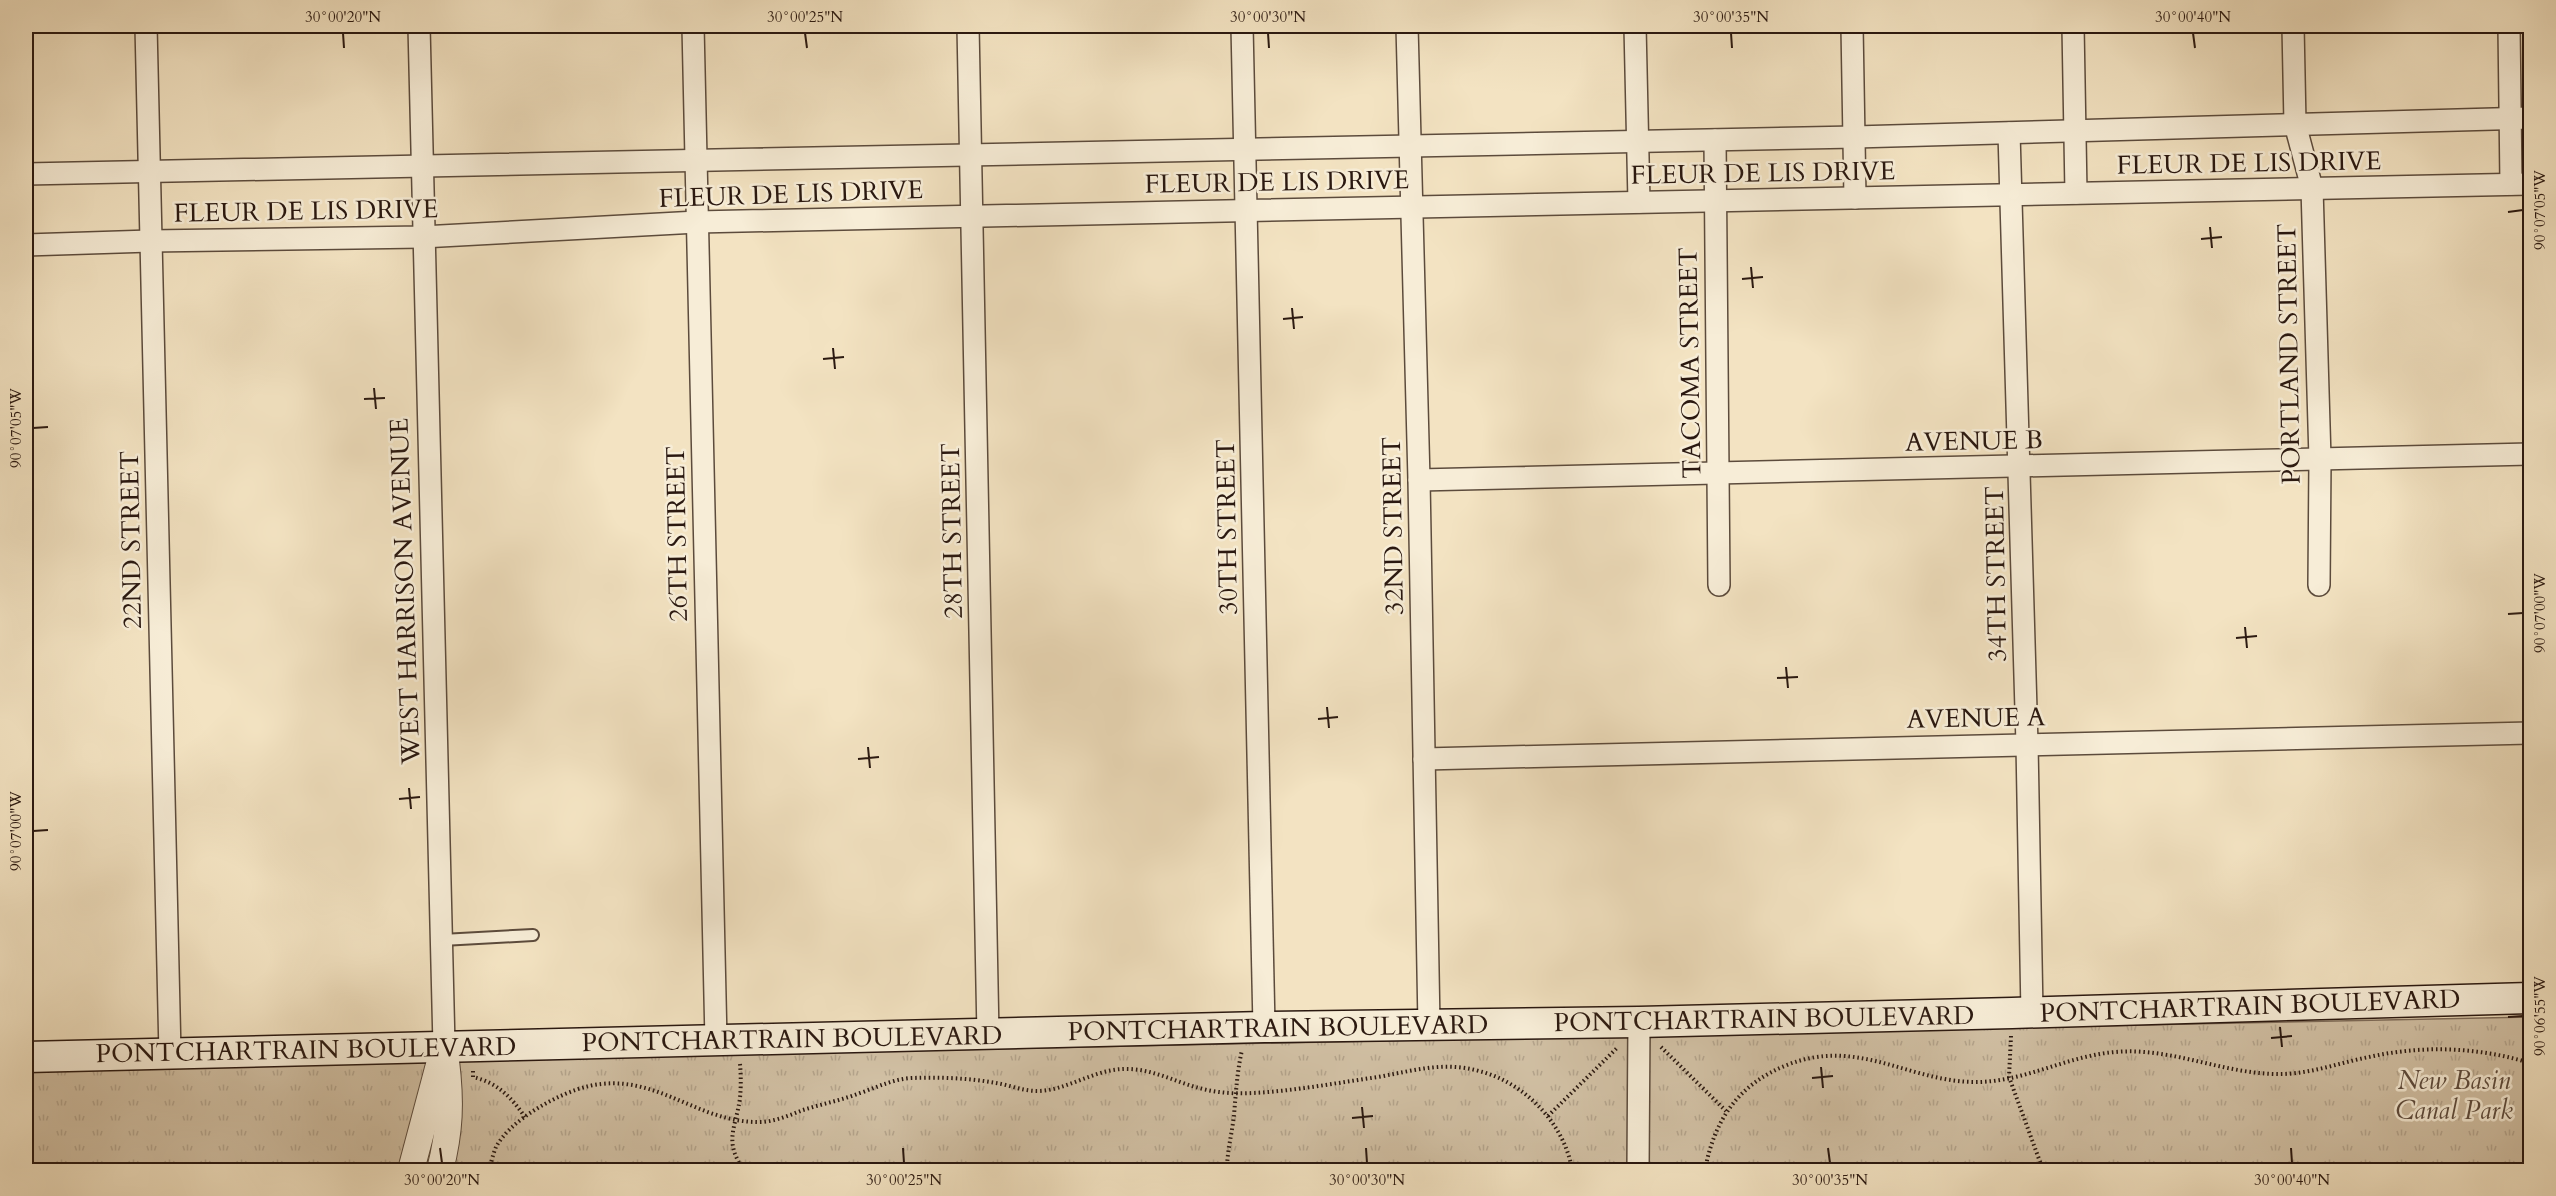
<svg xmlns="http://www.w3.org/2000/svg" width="2556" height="1196" font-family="Cardo,serif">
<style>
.park{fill:url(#park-tufts);stroke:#7e6c5a;stroke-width:1.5}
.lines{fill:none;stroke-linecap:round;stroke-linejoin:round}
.service-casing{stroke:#5c4b3c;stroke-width:14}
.minor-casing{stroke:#5c4b3c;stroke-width:24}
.tertiary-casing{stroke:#5c4b3c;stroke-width:28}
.secondary-casing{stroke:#2a1810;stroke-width:33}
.path{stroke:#2a1810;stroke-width:4;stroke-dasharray:1.5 3;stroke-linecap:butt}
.service{stroke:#f7edd7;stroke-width:10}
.minor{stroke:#f7edd7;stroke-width:21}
.tertiary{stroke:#f7edd7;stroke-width:26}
.secondary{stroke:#f7edd7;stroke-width:30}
.ticks{fill:none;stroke:#2a1810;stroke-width:2}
.labels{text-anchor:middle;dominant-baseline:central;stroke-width:5;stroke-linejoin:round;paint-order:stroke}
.street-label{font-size:26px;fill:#2a1810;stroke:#f7edd7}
.park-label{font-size:26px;font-style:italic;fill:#5c4a3c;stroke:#f7edd7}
.neatline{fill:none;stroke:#2a1810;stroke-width:2}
.ticks-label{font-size:15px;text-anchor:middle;fill:#2a1810}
</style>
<defs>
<pattern id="park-tufts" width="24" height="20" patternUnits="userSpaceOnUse" patternTransform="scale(1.5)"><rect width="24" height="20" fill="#d1c0a4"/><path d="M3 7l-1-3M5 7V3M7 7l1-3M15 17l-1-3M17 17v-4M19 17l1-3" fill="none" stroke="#b4a48c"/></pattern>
</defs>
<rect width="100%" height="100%" fill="#f3e3c2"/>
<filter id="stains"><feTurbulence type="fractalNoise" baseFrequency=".00333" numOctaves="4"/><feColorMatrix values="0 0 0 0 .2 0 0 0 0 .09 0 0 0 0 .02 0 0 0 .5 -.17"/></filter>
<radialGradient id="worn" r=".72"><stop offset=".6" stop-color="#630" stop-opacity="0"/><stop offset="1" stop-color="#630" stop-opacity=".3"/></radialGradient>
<path class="park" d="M2530,1017V1170H26V1069Z"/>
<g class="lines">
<g class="service-casing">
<path id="service" d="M442,940L533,935"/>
</g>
<g class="minor-casing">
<g id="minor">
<path d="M146,26L170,1054"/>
<path d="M419,26L444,1046"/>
<path d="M693,26L716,1041"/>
<path d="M968,26L988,1035"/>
<path d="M1242,26L1264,1027"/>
<path d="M1407,26L1419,480L1429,1025"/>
<path d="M1635,26L1639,202"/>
<path d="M1852,26L1855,198"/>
<path d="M2073,26L2076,193"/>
<path d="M2293,26L2295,124L2312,188L2320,459L2319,585"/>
<path d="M2509,26L2511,184"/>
<path d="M2009,133L2027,744L2032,1013"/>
<path d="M1715,140L1719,585"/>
<path d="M26,174L1855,137L2530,118"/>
<path d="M26,245L150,241L422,237L697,222L2530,184"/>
<path d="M1419,480L2530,454"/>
<path d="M1424,759L2530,733"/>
<path d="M1638,1170L1639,1022"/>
</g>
</g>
<g class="tertiary-casing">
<g id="tertiary">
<path d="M411,1170L444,1046"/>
<path d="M440,1170C450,1131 451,1102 446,1061"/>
</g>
</g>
<g class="secondary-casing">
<path id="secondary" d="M26,1057L1264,1027L1639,1022L2012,1013L2530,998"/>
</g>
<g class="path">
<path d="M2011,1036L2009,1077L2043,1170"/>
<path d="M1661,1047L1726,1111"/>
<path d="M740,1064C741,1075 741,1087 740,1098C736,1128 723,1141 744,1170"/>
<path d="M473,1071V1077C498,1083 511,1097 525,1117"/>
<path d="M1548,1116L1618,1047"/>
<path d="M489,1170C491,1163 493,1154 496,1147C511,1119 559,1093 589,1086C656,1071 697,1124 762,1122C776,1121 790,1115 803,1110C822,1104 842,1100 860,1093C878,1087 893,1079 912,1078C939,1077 969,1078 996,1083C1009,1085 1023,1091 1037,1091C1068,1091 1096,1067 1130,1069C1154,1070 1176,1082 1199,1088C1217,1093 1235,1094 1253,1093C1294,1091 1336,1083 1378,1077C1412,1071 1443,1061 1479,1071C1524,1082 1565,1124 1572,1170"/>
<path d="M1227,1170C1227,1151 1232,1134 1234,1115C1236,1092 1237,1072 1242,1050"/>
<path d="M1705,1170C1714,1121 1738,1084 1787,1065C1857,1037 1908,1081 1973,1082C2023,1083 2066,1056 2115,1052C2171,1047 2220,1073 2276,1074C2308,1075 2338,1063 2369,1057C2423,1045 2478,1047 2530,1063"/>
</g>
<use href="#service" class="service"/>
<use href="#minor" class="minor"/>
<use href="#tertiary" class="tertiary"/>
<use href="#secondary" class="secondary"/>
</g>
<path class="ticks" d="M343,33L344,48M805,33L807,48M1268,33L1269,48M1731,33L1732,48M2193,33L2195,48M2508,212L2523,210M2210,227L2212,248M2201,239L2222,237M1751,267L1753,288M1742,279L1763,277M1292,308L1294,329M1283,319L1303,317M833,348L835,369M823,359L844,357M374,388L376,409M364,399L385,398M33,428L48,427M2508,614L2523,613M2245,627L2247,648M2236,638L2257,636M1786,667L1788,688M1777,678L1798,677M1327,707L1329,728M1318,719L1338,717M868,747L870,768M858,759L879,757M409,788L411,809M399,799L420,797M33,831L48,830M2508,1017L2523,1016M2280,1027L2282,1047M2271,1038L2292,1036M1821,1067L1823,1088M1812,1078L1833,1076M1362,1107L1364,1128M1352,1118L1373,1116M440,1148L442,1163M903,1148L904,1163M1366,1148L1367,1163M1828,1148L1830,1163M2291,1148L2292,1163"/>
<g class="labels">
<g class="street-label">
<text transform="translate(2249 163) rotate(-1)">FLEUR DE LIS DRIVE</text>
<text transform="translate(1763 173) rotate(-1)">FLEUR DE LIS DRIVE</text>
<text transform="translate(1277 182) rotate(-1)">FLEUR DE LIS DRIVE</text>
<text transform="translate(791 194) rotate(-2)">FLEUR DE LIS DRIVE</text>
<text transform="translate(306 211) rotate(-1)">FLEUR DE LIS DRIVE</text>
<text transform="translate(2289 354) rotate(-91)">PORTLAND STREET</text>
<text transform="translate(1690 363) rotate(-91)">TACOMA STREET</text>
<text transform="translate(1974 441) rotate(-1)">AVENUE B</text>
<text transform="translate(1393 526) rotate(-91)">32ND STREET</text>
<text transform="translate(1227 527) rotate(-91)">30TH STREET</text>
<text transform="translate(952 531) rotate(-91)">28TH STREET</text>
<text transform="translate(677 534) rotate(-91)">26TH STREET</text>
<text transform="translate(131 540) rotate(-91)">22ND STREET</text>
<text transform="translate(1996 574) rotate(-91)">34TH STREET</text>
<text transform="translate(405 591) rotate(-92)">WEST HARRISON AVENUE</text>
<text transform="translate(1976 718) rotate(-1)">AVENUE A</text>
<text transform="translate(2250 1006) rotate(-2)">PONTCHARTRAIN BOULEVARD</text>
<text transform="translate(1764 1019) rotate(-1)">PONTCHARTRAIN BOULEVARD</text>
<text transform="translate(1278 1028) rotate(-1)">PONTCHARTRAIN BOULEVARD</text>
<text transform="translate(792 1039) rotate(-1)">PONTCHARTRAIN BOULEVARD</text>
<text transform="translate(306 1050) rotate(-1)">PONTCHARTRAIN BOULEVARD</text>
</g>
<g class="park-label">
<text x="2454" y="1080">New Basin<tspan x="2454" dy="30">Canal Park</tspan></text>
</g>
</g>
<rect width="2556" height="1196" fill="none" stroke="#f3e3c2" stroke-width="66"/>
<rect x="33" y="33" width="2490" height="1130" class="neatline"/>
<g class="ticks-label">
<text x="343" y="22">30°00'20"N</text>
<text x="805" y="22">30°00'25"N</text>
<text x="1268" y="22">30°00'30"N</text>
<text x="1731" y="22">30°00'35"N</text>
<text x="2193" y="22">30°00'40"N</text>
<text transform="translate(2540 210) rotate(-90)" y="5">90°07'05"W</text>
<text transform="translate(16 428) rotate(-90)" y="5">90°07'05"W</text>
<text transform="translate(2540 613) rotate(-90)" y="5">90°07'00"W</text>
<text transform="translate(16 831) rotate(-90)" y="5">90°07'00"W</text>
<text transform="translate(2540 1016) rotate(-90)" y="5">90°06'55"W</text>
<text x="442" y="1185">30°00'20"N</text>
<text x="904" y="1185">30°00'25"N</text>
<text x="1367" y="1185">30°00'30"N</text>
<text x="1830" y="1185">30°00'35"N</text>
<text x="2292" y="1185">30°00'40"N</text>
</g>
<rect width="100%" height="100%" filter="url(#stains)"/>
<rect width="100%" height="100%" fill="url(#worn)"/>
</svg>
